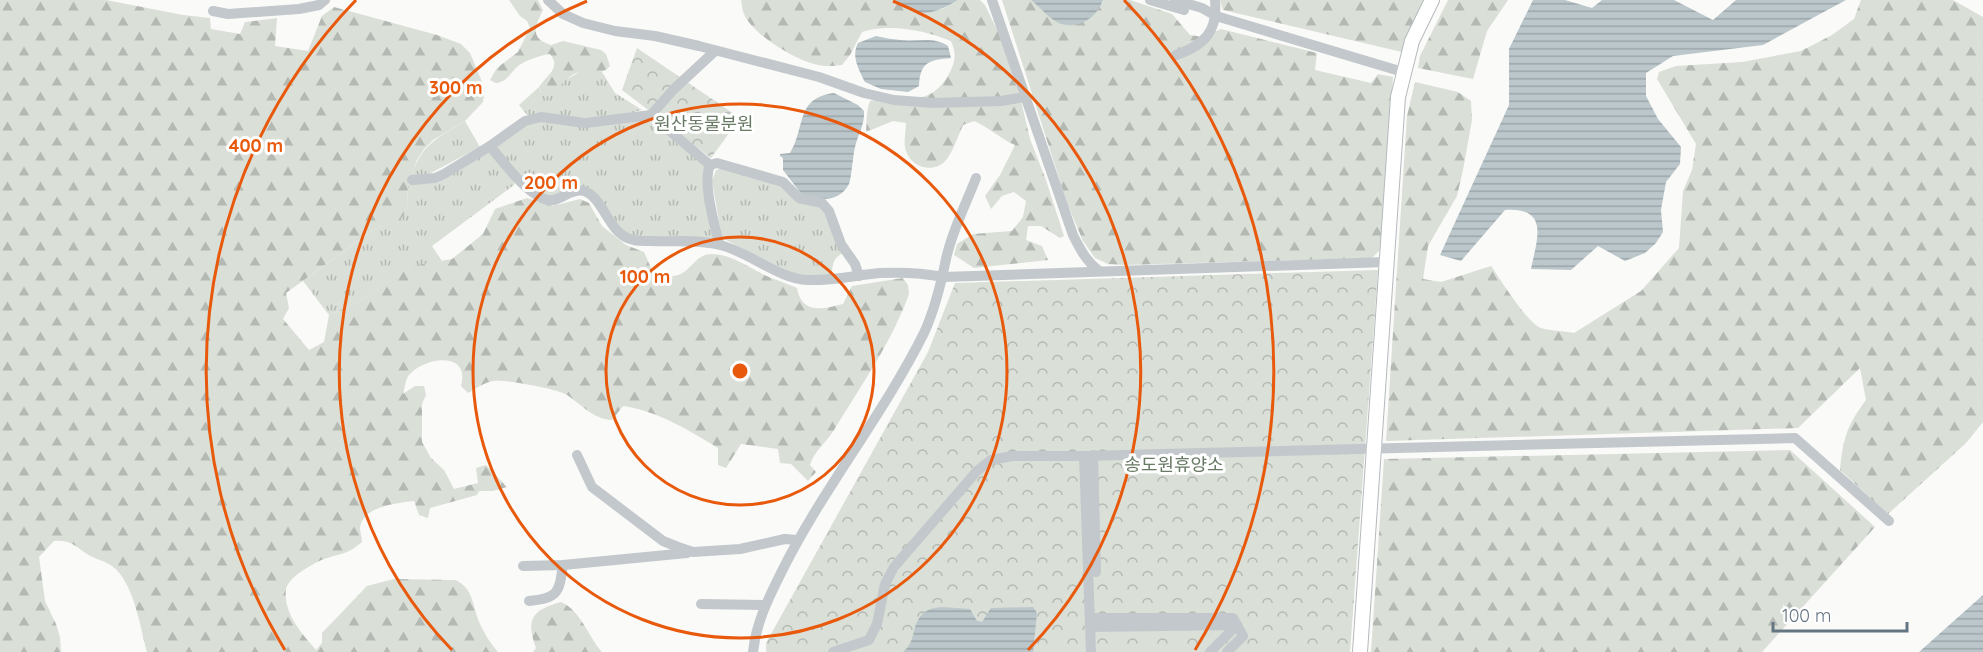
<svg xmlns="http://www.w3.org/2000/svg" width="1983" height="652" font-family="Quicksand,'Noto Sans KR',sans-serif">
<style>
.grass{fill:url(#grass-tufts)}
.forest{fill:url(#forest-firs)}
.park{fill:url(#park-crowns)}
.water{fill:url(#water-rules)}
.lines{fill:none;stroke-linecap:round;stroke-linejoin:round}
.major-casing{stroke:#b5babe;stroke-width:16}
.minor{stroke:#c3c8cc;stroke-width:10}
.major{stroke:#fff;stroke-width:14}
.ring{fill:none;stroke:#e8590c;stroke-width:3}
.labels{text-anchor:middle;dominant-baseline:central;stroke-width:6;stroke-linejoin:round;paint-order:stroke}
.park-label{font-size:18px;fill:#687a64;stroke:#fff}
.centre{fill:#e8590c;stroke:#fff;stroke-width:3}
.ring-label{font-size:18px;text-anchor:middle;font-weight:bold;fill:#e8590c;stroke:#fff;stroke-width:6;stroke-linejoin:round;paint-order:stroke}
</style>
<defs>
<pattern id="grass-tufts" width="24" height="20" patternUnits="userSpaceOnUse" patternTransform="scale(1.5)"><rect width="24" height="20" fill="#dadfd7"/><path d="M3 7l-1-3M5 7V3M7 7l1-3M15 17l-1-3M17 17v-4M19 17l1-3" fill="none" stroke="#b4b9b4"/></pattern>
<pattern id="forest-firs" width="22" height="20" patternUnits="userSpaceOnUse" patternTransform="scale(1.5)"><rect width="22" height="20" fill="#dadfd7"/><path d="M5 1l3.5 6h-7zM16 11l3.5 6h-7z" fill="#b4b9b4"/></pattern>
<pattern id="park-crowns" width="20" height="18" patternUnits="userSpaceOnUse" patternTransform="scale(1.5)"><rect width="20" height="18" fill="#dadfd7"/><path d="M2 6a3 3 0 1 1 6 0M12 15a3 3 0 1 1 6 0" fill="none" stroke="#b4b9b4"/></pattern>
<pattern id="water-rules" width="6" height="5" patternUnits="userSpaceOnUse" patternTransform="scale(1.5)"><rect width="6" height="5" fill="#bbc7cb"/><path d="M0 2.5h6" fill="none" stroke="#9ca6aa"/></pattern>
</defs>
<rect width="100%" height="100%" fill="#fafaf8"/>
<g class="grass">
<path d="M580,72H602L615,93L642,110C604,121 566,118 528,116L519,105L539,87L541,93Z"/>
<path d="M648,120L704,164L713,239L637,238L625,234L592,192C578,194 563,198 549,197C530,195 509,164 498,150L497,146L529,122Z"/>
<path d="M465,121L480,147L427,175L411,176C423,143 436,139 465,121Z"/>
<path d="M490,151L515,181L514,185L432,246L442,261L411,267L358,302L329,315L303,281L375,229L400,219L407,209L408,184L429,183Z"/>
<path d="M723,168L783,185L824,210L844,253C833,257 832,265 832,276L810,277L793,274L722,238L712,181L716,170Z"/>
</g>
<g class="forest">
<path d="M0,0H106L183,15L210,18L211,29L240,34L245,22L277,18L275,46L308,51L322,16L334,7L437,35L461,44L470,53L485,89L483,102L465,121L433,140L424,149L417,160L408,184L407,209L400,220L375,229L286,293L289,308L283,319L309,350L324,342L329,315L358,302L412,266L452,259L483,234L495,209L527,198L553,206L580,199L589,203L602,226L626,245L644,252L651,268C657,271 665,276 672,276C690,276 694,254 711,254C733,254 752,270 771,278C780,281 788,284 797,288C802,315 823,309 843,304L852,286L903,278L908,285L909,294C893,340 859,389 834,430C826,443 814,451 810,465L816,472L808,481L791,464L780,463L778,449L741,444L726,468L718,465V448C688,430 658,411 623,406L612,420C593,419 582,405 567,395C558,389 505,379 493,381C485,382 475,389 468,393L461,386C471,350 424,357 409,375C405,380 405,388 403,394L415,386H424L426,395L422,404V442L431,458L444,470L454,489L478,483L476,468L486,465L507,487L493,491H479L477,495L430,508L428,518L419,515L414,501C398,503 362,506 360,528C360,532 362,538 362,542C358,545 352,550 347,552C335,556 323,558 312,565C304,569 287,580 286,590C283,613 303,635 316,650L322,643V633L367,586L394,579L455,580C474,588 472,606 480,624C484,633 491,644 498,652H147C140,627 134,582 112,566C105,561 95,559 87,554C73,545 71,540 54,541L39,557L45,601L56,624L60,637L61,652H0Z"/>
<path d="M509,0H538L543,10C536,25 528,38 551,45L563,41L601,50L606,54L610,66C600,78 587,68 574,74C563,80 556,92 545,98L541,93L539,87C546,76 562,68 550,54C541,55 526,60 518,66C510,73 507,82 496,83L490,80L497,68L518,52L530,28L527,21L520,16Z"/>
<path d="M741,0H893L916,12L942,9L958,0H980L985,5L1002,40L1021,101L1030,139L1046,180L1064,236L1060,238L1041,226H1028L1026,240L1042,246L1048,260L974,268L954,255L957,244L973,234L1012,231L1023,217L1026,201L1014,192L1002,196L991,209L985,196L1000,175L1015,145C1000,139 989,127 974,121L963,125C958,136 954,149 947,159C935,174 912,169 906,151C903,144 906,131 906,123L893,121L866,132C867,121 866,111 870,101C904,95 930,110 950,72C956,60 956,53 951,41C926,30 887,23 862,32L850,55L842,65C833,66 824,67 814,64C794,59 752,34 744,14C742,10 742,4 741,0Z"/>
<path d="M1002,0H1031L1054,19L1102,4L1103,0H1130L1172,14L1190,35L1204,37L1221,29L1317,53L1315,70L1371,83L1378,74L1393,77L1381,249L1372,258L1126,265L1108,264L1095,258L1083,241L1067,203Z"/>
<path d="M1220,0H1424L1402,52L1223,10Z"/>
<path d="M1448,0H1508L1487,31L1473,79L1418,68L1420,56Z"/>
<path d="M1861,0H1953L1983,17V422L1966,443L1888,514L1840,470C1843,439 1847,425 1866,400L1860,368L1798,428L1386,441L1407,116L1415,82L1458,92L1471,101L1472,120L1463,170L1457,196L1428,246L1423,279L1441,282L1491,266C1501,280 1527,323 1541,328C1551,331 1564,331 1574,333L1641,291L1679,248L1683,191L1692,170L1696,144L1657,79L1659,72L1676,66L1742,62L1801,51L1832,35L1854,19Z"/>
<path d="M1790,450L1875,527L1762,652H1371L1384,459Z"/>
<path d="M561,602C581,611 588,636 602,652H533L536,648C526,620 531,610 561,602Z"/>
</g>
<g class="park">
<path d="M637,48L740,118L711,158L622,90Z"/>
<path d="M1378,270L1350,652H766V643L928,352L955,283Z"/>
</g>
<g class="water">
<path d="M893,0H958C933,15 918,19 893,0Z"/>
<path d="M1031,0H1103C1097,17 1080,29 1061,24C1050,20 1040,7 1031,0Z"/>
<path d="M1533,0H1565L1592,8L1602,0H1674L1713,20L1736,0H1846L1763,45L1673,56L1646,73V96L1658,119L1681,147L1680,164L1666,182L1661,210L1663,232L1656,243L1645,253L1625,261L1598,246L1571,270L1531,269C1537,239 1550,207 1505,210L1461,261L1440,255L1509,105V49Z"/>
<path d="M876,36C884,38 892,39 900,40C917,42 934,36 948,46L951,58C929,60 920,62 919,86L908,92L881,89L865,82C859,70 851,56 858,43Z"/>
<path d="M834,93L858,105L864,111C865,125 858,134 855,147C853,155 851,180 849,184C839,203 820,200 803,196L783,170V158L780,156V154L790,153C806,127 795,98 834,93Z"/>
<path d="M1983,595V652H1919Z"/>
<path d="M1033,607L1037,613L1033,652H903C910,646 912,640 914,631C922,600 943,608 970,609L977,621L982,622L991,608Z"/>
</g>
<g class="lines">
<g class="major-casing">
<path id="major" d="M1360,652L1398,97L1412,41L1432,0"/>
</g>
<g class="minor">
<path d="M548,0L563,14L583,23L615,31L655,36L699,46L819,77L864,93L894,100L933,103L1001,101L1025,97"/>
<path d="M992,0L1073,235C1080,249 1086,261 1099,271"/>
<path d="M1150,0L1184,10"/>
<path d="M1175,0L1202,8L1216,16L1403,72"/>
<path d="M213,11L228,14L299,9L319,5L325,0"/>
<path d="M715,51L674,89L651,115L585,123L541,117L525,121L490,146C502,160 533,204 554,200C563,198 573,188 584,191C603,197 608,232 630,239C637,242 645,241 652,241C674,242 699,239 720,245C750,252 778,279 808,280C833,281 856,275 880,273C902,272 923,273 944,277L1386,262"/>
<path d="M1176,55C1205,45 1218,31 1215,0"/>
<path d="M651,115L710,165C702,183 715,225 719,244"/>
<path d="M710,165L717,163L783,182L799,198L822,203L829,211L841,244L855,264L859,276"/>
<path d="M412,180L435,178L444,174L490,146"/>
<path d="M577,455L592,487L663,541L678,547L693,552L740,549L785,539L797,540"/>
<path d="M1093,455L1096,572"/>
<path d="M1084,456L1091,652"/>
<path d="M523,566L563,565L687,553"/>
<path d="M529,601C559,598 559,592 563,565"/>
<path d="M701,604L765,605"/>
<path d="M1090,618H1233L1243,636L1227,652"/>
<path d="M1091,627L1237,625L1210,652"/>
<path d="M753,652C756,624 767,601 780,575C821,491 882,417 924,333C935,309 941,284 946,259C952,231 966,204 976,178"/>
<path d="M833,652L869,640L877,624L885,584L894,567L977,471L991,460L1012,456H1084L1795,438L1889,521"/>
</g>
<use href="#major" class="major"/>
</g>
<g class="ring">
<circle cx="740" cy="371" r="134"/>
<circle cx="740" cy="371" r="267"/>
<path d="M452 650A401 401 0 0 1 587 1M893 1A401 401 0 0 1 1028 650"/>
<path d="M285 650A534 534 0 0 1 356 0M1124 0A534 534 0 0 1 1195 650"/>
</g>
<g class="labels">
<g class="park-label">
<text x="704" y="123">원산동물분원</text>
<text x="1174" y="464">송도원휴양소</text>
</g>
</g>
<circle cx="740" cy="371" r="9" class="centre"/>
<g class="ring-label">
<text x="456" y="94">300 m</text>
<text x="256" y="152">400 m</text>
<text x="551" y="189">200 m</text>
<text x="645" y="283">100 m</text>
</g>
<path d="M1773 622v9h134v-9" fill="none" stroke="#657683" stroke-width="3"/>
<text x="1782" y="622" font-size="18" fill="#657683" stroke="#ffffff" stroke-width="4.5" paint-order="stroke">100 m</text>
</svg>
